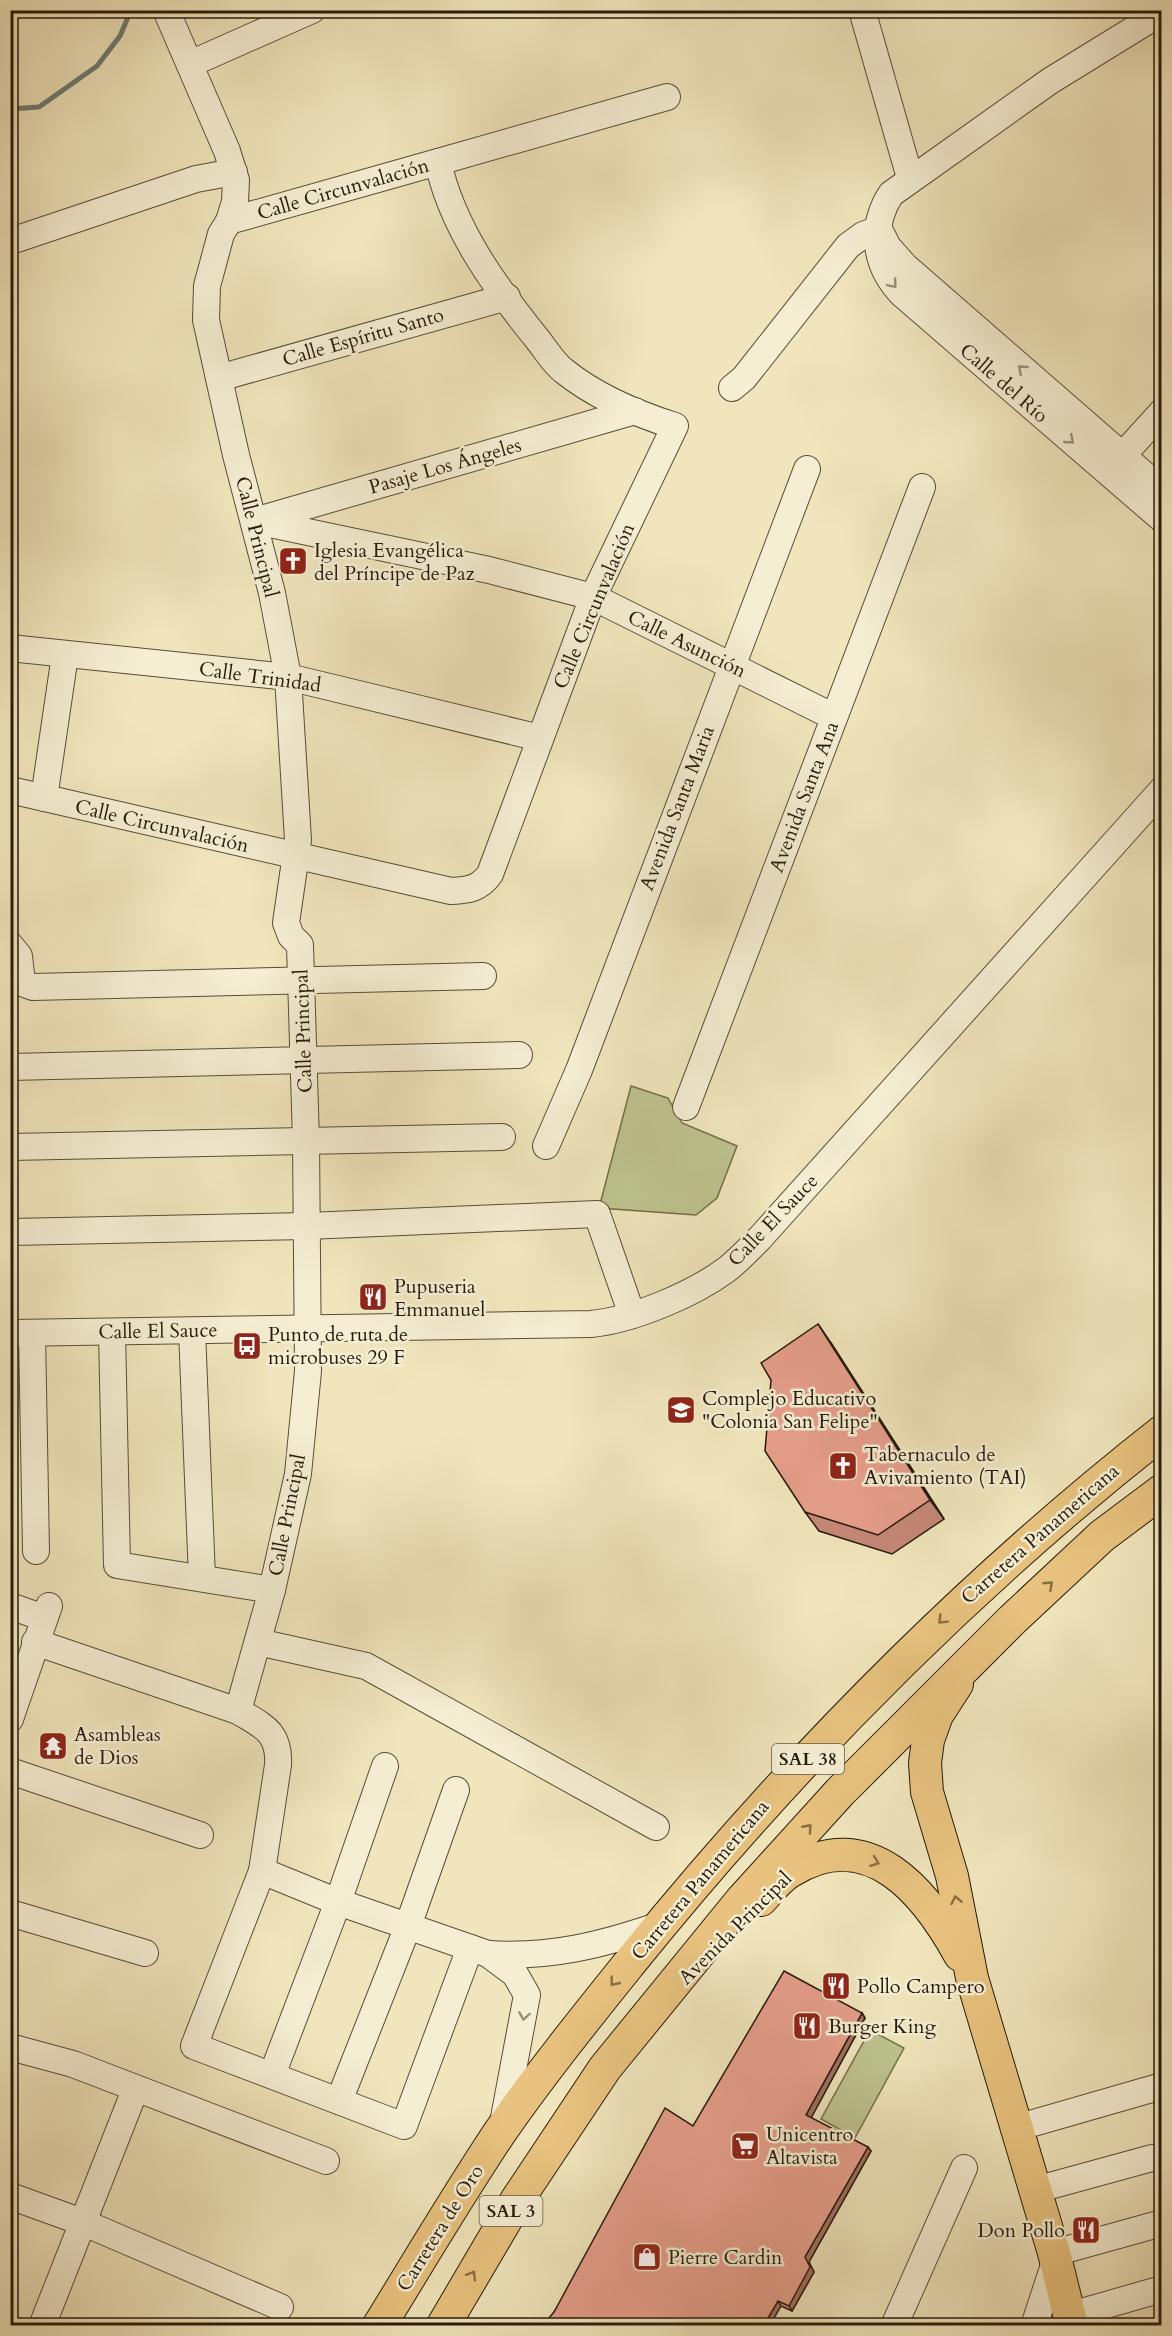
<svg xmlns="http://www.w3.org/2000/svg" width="1172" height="2336" font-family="Cardo,serif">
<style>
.grass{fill:#bdc38e;stroke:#726e4c;stroke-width:1.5}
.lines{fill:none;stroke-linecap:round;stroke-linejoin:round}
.stream{stroke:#6e7c75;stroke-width:5}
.minor-casing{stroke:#584d37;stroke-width:28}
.major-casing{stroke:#261a0b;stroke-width:34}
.highway-casing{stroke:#261a0b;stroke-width:35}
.minor{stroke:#f5eed3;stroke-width:26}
.major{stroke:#e8c27e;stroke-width:32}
.highway{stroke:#e8c27e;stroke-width:33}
.wall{fill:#c68878;stroke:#261a0b;stroke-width:1.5}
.shaded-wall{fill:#a16f61;stroke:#261a0b;stroke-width:1.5}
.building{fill:#e69e8b;stroke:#261a0b;stroke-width:1.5}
.oneway{stroke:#988f79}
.oneway2{stroke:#876e44}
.labels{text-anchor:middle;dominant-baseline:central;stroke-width:5;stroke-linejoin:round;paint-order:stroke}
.shield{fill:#f5eed3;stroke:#645a47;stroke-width:1.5}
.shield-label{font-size:18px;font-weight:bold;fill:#261a0b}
.street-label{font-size:20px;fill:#261a0b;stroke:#f5eed3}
.poi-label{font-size:20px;fill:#261a0b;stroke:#f5eed3;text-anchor:start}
</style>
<rect width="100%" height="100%" fill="#f0e5bc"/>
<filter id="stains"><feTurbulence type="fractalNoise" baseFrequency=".00333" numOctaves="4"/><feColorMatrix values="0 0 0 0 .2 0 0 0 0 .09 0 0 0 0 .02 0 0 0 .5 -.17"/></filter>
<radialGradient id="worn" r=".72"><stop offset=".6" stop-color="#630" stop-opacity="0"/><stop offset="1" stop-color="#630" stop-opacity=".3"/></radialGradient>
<g class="grass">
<path d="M631,1086L668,1098L682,1123L737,1146L717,1198L696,1215L599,1208Z"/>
<path d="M870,2030L904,2048L855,2138L821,2119Z"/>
</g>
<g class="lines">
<path class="stream" d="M10,109L39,107L97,66L120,36L131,10"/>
<g class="minor-casing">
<g id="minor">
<path d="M166,10L227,151L236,180L235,202L229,221L221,234L207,286L206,320L236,455L272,593L288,677L298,840L286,923L291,936L300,945L306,1141L308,1371L298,1474L272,1590L238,1711C263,1726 280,1732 278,1765L262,1871L194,2046L404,2126L470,1948"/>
<path d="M862,10L910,178"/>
<path d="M1162,12L1050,81L891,194C869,228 875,267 903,295L1162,519"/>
<path d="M190,64L312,10"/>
<path d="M438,162L667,97"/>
<path d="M879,229L888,247L905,266L1162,490"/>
<path d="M11,241L196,179L234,172"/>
<path d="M219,378L507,297"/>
<path d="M732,388L744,378L848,246L863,235L879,229"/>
<path d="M1112,467L1162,412"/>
<path d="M258,520L635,411"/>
<path d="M255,521L489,570L593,597L834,717"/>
<path d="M10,648L288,677L540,738"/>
<path d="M10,790L451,891C469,890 479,889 490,874L593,597L675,426C637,414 595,396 564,371C554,364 546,350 538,340C496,288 452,228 438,162L229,221"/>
<path d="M44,798L65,655"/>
<path d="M10,945L19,956L22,983L33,987L483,976"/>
<path d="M10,1067L519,1055"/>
<path d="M686,1107L922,487"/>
<path d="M546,1146L579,1070L807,469"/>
<path d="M10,1147L502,1137"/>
<path d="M10,1232L307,1226L597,1214L632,1315"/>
<path d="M192,1331L202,1578"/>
<path d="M112,1332L117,1565L272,1590"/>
<path d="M10,1333L591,1324C632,1320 692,1295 726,1270C738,1261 749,1249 760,1238L1162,790"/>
<path d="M32,1333L36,1551"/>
<path d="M10,1606L44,1618"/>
<path d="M35,1642L238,1711"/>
<path d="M258,1642L366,1666L656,1827"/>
<path d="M10,1719L49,1606"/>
<path d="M10,1771L200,1835"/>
<path d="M262,1871L338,1902L488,1954L515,1974L527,1995L503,2123"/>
<path d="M10,1913L145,1953"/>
<path d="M488,1954C550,1958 602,1945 660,1925"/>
<path d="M10,2047L73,2064L326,2161"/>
<path d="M272,2075L338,1902L385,1766"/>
<path d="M339,2101L408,1926L456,1790"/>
<path d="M1016,2128L1162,2086"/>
<path d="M1035,2190L1152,2158"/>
<path d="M10,2196L82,2222L280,2307"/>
<path d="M1054,2253L1162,2223"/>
<path d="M1071,2315L1162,2289"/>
<path d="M42,2326L135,2090"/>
<path d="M894,2326L964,2168"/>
<path d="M1034,2326L1056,2259"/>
</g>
</g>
<g class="major-casing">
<g id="major">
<path d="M957,1684L937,1715L928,1740L925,1763L927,1792L952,1876L972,1978L1054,2253L1072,2326"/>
<path d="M761,1900C770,1890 780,1877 791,1871C869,1822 926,1893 960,1955"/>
</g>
</g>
<g class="highway-casing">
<g id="highway">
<path d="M379,2326C419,2261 458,2195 500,2132C541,2073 587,2016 632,1960C789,1766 965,1587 1162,1432"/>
<path d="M443,2326L517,2200L605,2068L742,1900L840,1792L1012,1620L1102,1536L1162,1491"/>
</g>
</g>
<use href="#minor" class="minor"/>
<use href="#major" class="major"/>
<use href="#highway" class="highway"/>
</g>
<g class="wall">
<path d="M831,1343L944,1519L892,1554L819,1531L805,1512Z"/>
<path d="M862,2013L865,2018L811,2118L868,2147L871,2151L809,2262L814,2272L792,2311L781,2306L554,2312L693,2126Z"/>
</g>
<g class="shaded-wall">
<path d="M818,1324L831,1343L944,1519L930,1500Z"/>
<path d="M862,2013L865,2018L810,2120L806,2115Z"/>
<path d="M868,2147L871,2151L809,2262L814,2272L792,2311L789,2306L805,2257Z"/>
<path d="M778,2301L781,2306L770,2325H764Z"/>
</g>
<g class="building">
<path d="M818,1324L930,1500L878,1535L805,1512L765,1451L771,1380L761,1363Z"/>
<path d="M784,1971L862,2013L806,2115L868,2147L805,2257L810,2267L789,2306L778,2301L764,2325H543L554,2312L665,2108L693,2126Z"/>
</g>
<defs><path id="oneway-chevron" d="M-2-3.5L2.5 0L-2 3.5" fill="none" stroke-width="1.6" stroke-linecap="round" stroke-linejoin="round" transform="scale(1.5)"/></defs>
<g class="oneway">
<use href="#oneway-chevron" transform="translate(893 284) rotate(50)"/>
<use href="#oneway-chevron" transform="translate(1022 369) rotate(-139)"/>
<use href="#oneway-chevron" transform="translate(1070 440) rotate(41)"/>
<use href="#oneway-chevron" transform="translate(524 2016) rotate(99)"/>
</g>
<g class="oneway2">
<use href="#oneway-chevron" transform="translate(1049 1585) rotate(-43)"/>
<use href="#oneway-chevron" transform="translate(942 1620) rotate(135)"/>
<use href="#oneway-chevron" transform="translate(808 1828) rotate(-48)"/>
<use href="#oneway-chevron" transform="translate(875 1862) rotate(21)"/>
<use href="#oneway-chevron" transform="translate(956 1900) rotate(-102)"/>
<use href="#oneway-chevron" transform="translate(614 1982) rotate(129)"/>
<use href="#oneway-chevron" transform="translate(472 2275) rotate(-59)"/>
</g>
<defs>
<g id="church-square" transform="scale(1.5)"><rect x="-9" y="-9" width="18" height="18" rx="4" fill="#8f2418" stroke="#f5eed3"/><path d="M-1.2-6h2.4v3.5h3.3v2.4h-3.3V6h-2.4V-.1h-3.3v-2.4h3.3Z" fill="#fff"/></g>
<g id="restaurant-square" transform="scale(1.5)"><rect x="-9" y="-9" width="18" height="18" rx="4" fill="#8f2418" stroke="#f5eed3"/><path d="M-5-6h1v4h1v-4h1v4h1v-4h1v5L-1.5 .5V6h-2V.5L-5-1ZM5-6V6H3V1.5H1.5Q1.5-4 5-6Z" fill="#fff"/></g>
<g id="bus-square" transform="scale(1.5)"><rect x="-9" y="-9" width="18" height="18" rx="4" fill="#8f2418" stroke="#f5eed3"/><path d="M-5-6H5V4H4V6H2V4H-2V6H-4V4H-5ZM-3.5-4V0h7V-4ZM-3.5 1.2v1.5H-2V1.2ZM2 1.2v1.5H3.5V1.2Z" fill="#fff"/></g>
<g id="university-square" transform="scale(1.5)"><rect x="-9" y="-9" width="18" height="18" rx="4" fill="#8f2418" stroke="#f5eed3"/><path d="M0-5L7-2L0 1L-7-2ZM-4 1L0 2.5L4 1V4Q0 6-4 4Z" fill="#fff"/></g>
<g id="temple-square" transform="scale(1.5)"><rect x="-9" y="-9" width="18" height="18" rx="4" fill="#8f2418" stroke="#f5eed3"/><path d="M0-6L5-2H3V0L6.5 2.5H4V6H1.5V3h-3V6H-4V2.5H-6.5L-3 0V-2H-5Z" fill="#fff"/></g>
<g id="supermarket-square" transform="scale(1.5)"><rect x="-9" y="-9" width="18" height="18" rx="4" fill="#8f2418" stroke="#f5eed3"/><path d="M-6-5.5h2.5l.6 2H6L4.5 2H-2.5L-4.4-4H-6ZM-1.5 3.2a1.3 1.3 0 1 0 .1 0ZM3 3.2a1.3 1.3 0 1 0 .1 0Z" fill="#fff"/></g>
<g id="shop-square" transform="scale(1.5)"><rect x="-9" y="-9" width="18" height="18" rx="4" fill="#8f2418" stroke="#f5eed3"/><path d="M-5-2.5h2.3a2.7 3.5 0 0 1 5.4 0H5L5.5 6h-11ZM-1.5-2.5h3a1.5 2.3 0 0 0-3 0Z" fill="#fff"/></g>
</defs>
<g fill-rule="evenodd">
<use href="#church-square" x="293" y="561"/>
<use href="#restaurant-square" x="373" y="1297"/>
<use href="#bus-square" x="247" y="1346"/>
<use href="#university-square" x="681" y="1410"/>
<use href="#church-square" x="843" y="1466"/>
<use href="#temple-square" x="53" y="1746"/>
<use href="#restaurant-square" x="836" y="1986"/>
<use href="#restaurant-square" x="807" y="2026"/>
<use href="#supermarket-square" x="745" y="2146"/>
<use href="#restaurant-square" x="1086" y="2230"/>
<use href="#shop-square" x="647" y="2257"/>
</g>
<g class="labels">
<g class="shield">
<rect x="772" y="1744" width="72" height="30" rx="4.5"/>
<rect x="479.5" y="2196" width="63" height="30" rx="4.5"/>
</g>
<g class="shield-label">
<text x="808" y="1759">SAL 38</text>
<text x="511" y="2211">SAL 3</text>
</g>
<g class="street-label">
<text transform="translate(343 189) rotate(-16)">Calle Circunvalación</text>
<text transform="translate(363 337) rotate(-16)">Calle Espíritu Santo</text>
<text transform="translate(1004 383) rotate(41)">Calle del Río</text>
<text transform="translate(445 466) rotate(-16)">Pasaje Los Ángeles</text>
<text transform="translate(257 537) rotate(76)">Calle Principal</text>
<text transform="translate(594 606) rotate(-67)">Calle Circunvalación</text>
<text transform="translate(687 644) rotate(26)">Calle Asunción</text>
<text transform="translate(260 677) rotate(8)">Calle Trinidad</text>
<text transform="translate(804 797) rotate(-69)">Avenida Santa Ana</text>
<text transform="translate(677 808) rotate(-69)">Avenida Santa Maria</text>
<text transform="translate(162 826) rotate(13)">Calle Circunvalación</text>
<text transform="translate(303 1031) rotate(-92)">Calle Principal</text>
<text transform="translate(773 1220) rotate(-46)">Calle El Sauce</text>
<text transform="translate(158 1331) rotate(-1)">Calle El Sauce</text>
<text transform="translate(287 1515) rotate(-79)">Calle Principal</text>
<text transform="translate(1040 1534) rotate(-41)">Carretera Panamericana</text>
<text transform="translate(700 1880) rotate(-50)">Carretera Panamericana</text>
<text transform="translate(735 1928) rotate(-45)">Avenida Principal</text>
<text transform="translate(440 2228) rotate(-58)">Carretera de Oro</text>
</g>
<g class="poi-label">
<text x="314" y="550">Iglesia Evangélica<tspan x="314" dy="23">del Príncipe de Paz</tspan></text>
<text x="394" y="1286">Pupuseria<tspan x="394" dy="23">Emmanuel</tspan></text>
<text x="268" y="1334">Punto de ruta de<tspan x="268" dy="23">microbuses 29 F</tspan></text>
<text x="702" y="1398">Complejo Educativo<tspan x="702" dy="23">"Colonia San Felipe"</tspan></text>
<text x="864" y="1454">Tabernaculo de<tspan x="864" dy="23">Avivamiento (TAI)</tspan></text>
<text x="74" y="1734">Asambleas<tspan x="74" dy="23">de Dios</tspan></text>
<text x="857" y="1986">Pollo Campero</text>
<text x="828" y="2026">Burger King</text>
<text x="766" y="2134">Unicentro<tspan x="766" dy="23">Altavista</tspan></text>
<text x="1065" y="2230" text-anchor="end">Don Pollo</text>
<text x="668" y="2257">Pierre Cardin</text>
</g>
</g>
<rect width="1172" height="2336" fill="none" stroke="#f0e5bc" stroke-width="36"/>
<rect x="12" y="12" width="1148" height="2312" fill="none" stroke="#261a0b" stroke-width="3"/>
<rect x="18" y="18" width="1136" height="2300" fill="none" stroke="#261a0b" stroke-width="1.5"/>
<rect width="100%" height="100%" filter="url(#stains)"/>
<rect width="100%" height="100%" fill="url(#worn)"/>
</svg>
